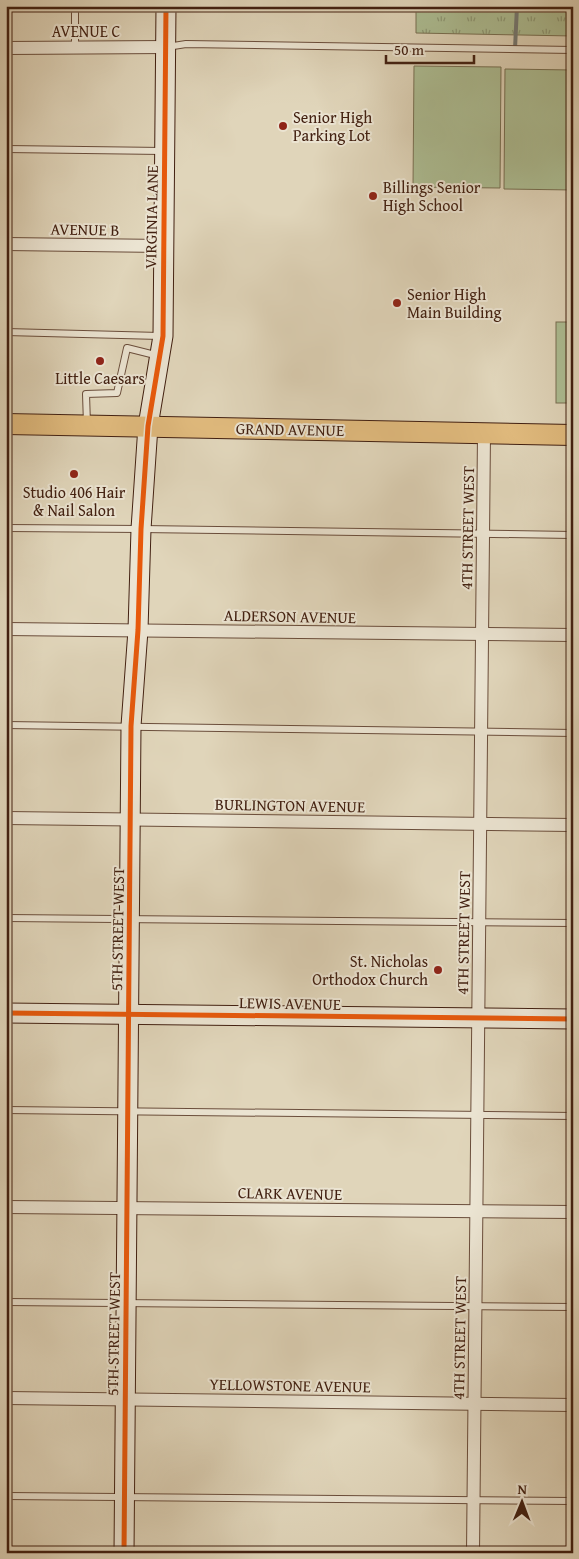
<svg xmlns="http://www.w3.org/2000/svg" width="579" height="1559" font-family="'Gentium Book Plus',serif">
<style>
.grass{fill:#adbe94;stroke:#786f52}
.park{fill:url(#park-tufts);stroke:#786f52}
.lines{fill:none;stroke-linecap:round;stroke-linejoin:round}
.stream{stroke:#757a75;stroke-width:4}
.lane-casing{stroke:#6a4d3b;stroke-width:8}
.street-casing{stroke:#6a4d3b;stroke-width:14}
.secondary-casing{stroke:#422011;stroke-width:21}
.primary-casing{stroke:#422011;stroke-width:22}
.lane{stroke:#ebe4d2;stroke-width:6}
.street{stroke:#ebe4d2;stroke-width:12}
.secondary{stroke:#ebe4d2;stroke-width:19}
.primary{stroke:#e0ba7d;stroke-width:20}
.cycleway-casing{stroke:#ebe4d2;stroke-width:8}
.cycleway{stroke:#e8590c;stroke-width:5}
.poi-dot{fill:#8f2418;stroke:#ebe4d2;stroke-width:2}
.labels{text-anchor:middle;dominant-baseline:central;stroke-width:4;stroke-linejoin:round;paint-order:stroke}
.street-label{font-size:16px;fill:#422011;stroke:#ebe4d2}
.poi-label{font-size:16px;fill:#422011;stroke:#ebe4d2;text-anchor:start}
</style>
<defs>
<pattern id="park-tufts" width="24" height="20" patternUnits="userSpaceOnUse" patternTransform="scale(1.25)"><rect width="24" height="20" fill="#adbe94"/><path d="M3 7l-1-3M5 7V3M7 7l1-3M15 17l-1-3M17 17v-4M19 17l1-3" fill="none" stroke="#8e9a77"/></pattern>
</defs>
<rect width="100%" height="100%" fill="#e0d5ba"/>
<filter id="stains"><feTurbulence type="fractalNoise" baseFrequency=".004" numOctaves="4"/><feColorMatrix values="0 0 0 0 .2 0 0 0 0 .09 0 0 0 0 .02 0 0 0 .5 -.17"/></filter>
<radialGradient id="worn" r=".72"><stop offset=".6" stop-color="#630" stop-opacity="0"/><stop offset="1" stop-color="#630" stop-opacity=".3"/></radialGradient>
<g class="grass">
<path d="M414,66L501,67L500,188L413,187Z"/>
<path d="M505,69L573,70V190L504,189Z"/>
<rect x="556" y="322" width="17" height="81"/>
</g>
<path class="park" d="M416,6H573V36L416,33Z"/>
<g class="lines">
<path class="stream" d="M515,49L517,6"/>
<g class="lane-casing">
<g id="lane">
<path d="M167,47L186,44L573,50"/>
<path d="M75,48V6"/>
<path d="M6,149L163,151"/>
<path d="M6,332L160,336"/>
<path d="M87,424L86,394L117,393L127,348L159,356"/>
<path d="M6,528L141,529L573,535"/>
<path d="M6,725L573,733"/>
<path d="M6,918L573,923"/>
<path d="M6,1110L573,1116"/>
<path d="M6,1302L573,1307"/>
<path d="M6,1496L573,1501"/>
</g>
</g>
<g class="street-casing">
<g id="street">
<path d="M6,48L166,47"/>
<path d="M6,244L163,246"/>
<path d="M6,629L573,635"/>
<path d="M6,818L573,825"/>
<path d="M6,1207L573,1212"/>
<path d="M6,1398L573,1405"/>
<path d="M473,1553L484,434"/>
</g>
</g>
<g class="secondary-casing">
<g id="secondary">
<path d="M6,1013L573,1019"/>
<path d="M124,1553L131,726L138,630L141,529L148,426L163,336L166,6"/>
</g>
</g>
<g class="primary-casing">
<path id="primary" d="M6,424L573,435"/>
</g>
<use href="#lane" class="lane"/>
<use href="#street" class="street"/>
<use href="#secondary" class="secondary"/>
<use href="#primary" class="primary"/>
<g class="cycleway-casing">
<g id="cycleway">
<path d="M6,1013L573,1019"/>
<path d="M124,1553L131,726L138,630L141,529L148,426L163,336L166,6"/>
</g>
</g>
<use href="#cycleway" class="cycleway"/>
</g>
<g class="poi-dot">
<circle cx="283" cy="126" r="5"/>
<circle cx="373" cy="196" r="5"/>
<circle cx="397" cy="303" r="5"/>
<circle cx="100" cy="361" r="5"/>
<circle cx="74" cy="474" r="5"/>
<circle cx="438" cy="970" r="5"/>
</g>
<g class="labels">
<g class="street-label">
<text x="86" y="31">AVENUE C</text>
<text transform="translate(151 217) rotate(-89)">VIRGINIA LANE</text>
<text transform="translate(85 229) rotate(1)">AVENUE B</text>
<text transform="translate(290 429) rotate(1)">GRAND AVENUE</text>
<text transform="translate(467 528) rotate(-89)">4TH STREET WEST</text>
<text transform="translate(290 616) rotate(1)">ALDERSON AVENUE</text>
<text transform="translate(290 805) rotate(1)">BURLINGTON AVENUE</text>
<text transform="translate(117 929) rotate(-89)">5TH STREET WEST</text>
<text transform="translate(463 933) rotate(-89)">4TH STREET WEST</text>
<text transform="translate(290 1003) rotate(1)">LEWIS AVENUE</text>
<text transform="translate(290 1193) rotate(1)">CLARK AVENUE</text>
<text transform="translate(113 1334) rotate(-89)">5TH STREET WEST</text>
<text transform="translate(459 1338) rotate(-89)">4TH STREET WEST</text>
<text transform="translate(290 1385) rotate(1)">YELLOWSTONE AVENUE</text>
</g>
<g class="poi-label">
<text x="293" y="117">Senior High<tspan x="293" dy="18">Parking Lot</tspan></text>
<text x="383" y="187">Billings Senior<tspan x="383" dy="18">High School</tspan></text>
<text x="407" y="294">Senior High<tspan x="407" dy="18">Main Building</tspan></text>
<text x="100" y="378" text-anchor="middle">Little Caesars</text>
<text x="74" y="492" text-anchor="middle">Studio 406 Hair<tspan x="74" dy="18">&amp; Nail Salon</tspan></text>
<text x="428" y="961" text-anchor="end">St. Nicholas<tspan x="428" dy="18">Orthodox Church</tspan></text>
</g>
</g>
<rect width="579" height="1559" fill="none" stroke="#e0d5ba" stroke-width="25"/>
<rect x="8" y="8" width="564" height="1544" fill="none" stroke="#422011" stroke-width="2.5"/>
<rect x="12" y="12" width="554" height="1534" fill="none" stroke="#422011"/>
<g transform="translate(522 1502) rotate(1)" stroke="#ebe4d2" stroke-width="4" paint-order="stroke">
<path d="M0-4L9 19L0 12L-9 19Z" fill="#422011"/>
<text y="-8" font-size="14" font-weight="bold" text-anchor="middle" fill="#422011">N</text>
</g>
<path d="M386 55v8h88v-8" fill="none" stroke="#422011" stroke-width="2.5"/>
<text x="394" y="55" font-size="15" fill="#422011" stroke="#ebe4d2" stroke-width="4" paint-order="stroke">50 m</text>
<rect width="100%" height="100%" filter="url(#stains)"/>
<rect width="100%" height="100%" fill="url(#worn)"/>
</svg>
